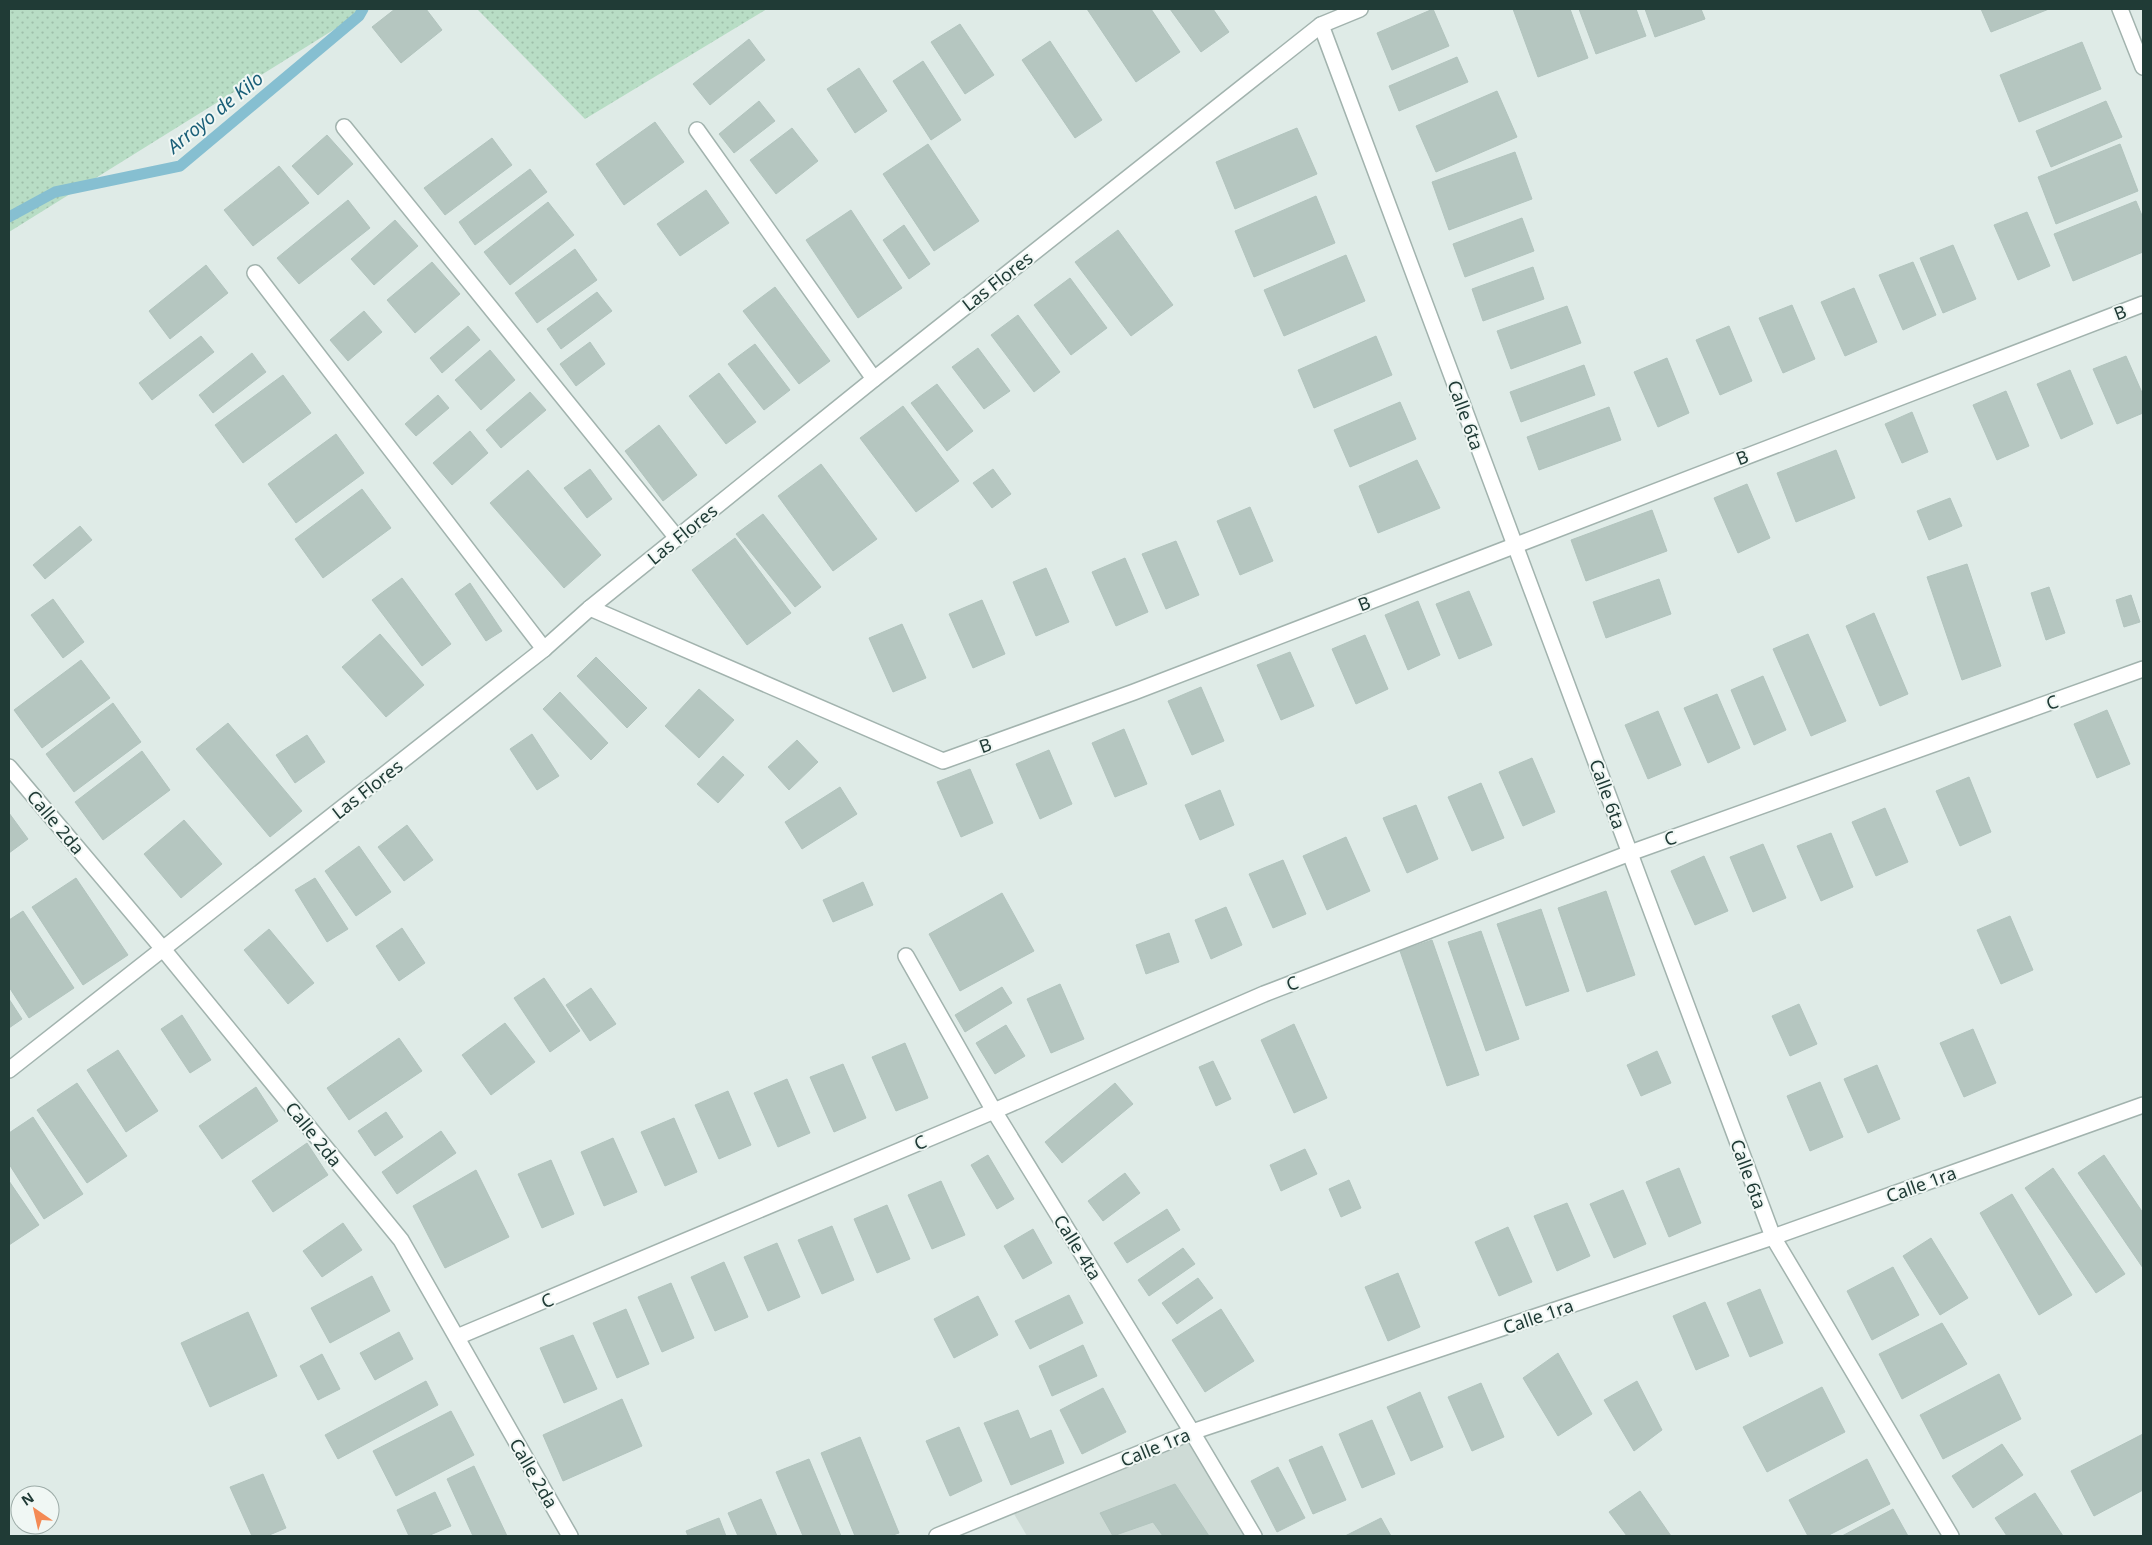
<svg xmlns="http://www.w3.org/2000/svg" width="2152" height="1545" font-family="'Noto Sans',sans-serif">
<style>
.built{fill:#cedbd6}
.grass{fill:url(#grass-dots)}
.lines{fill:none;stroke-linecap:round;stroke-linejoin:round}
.stream{stroke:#86bfd1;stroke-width:11}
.building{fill:#b5c6c0;stroke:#b2c4be}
.street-casing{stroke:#a2b3ae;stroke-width:18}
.street{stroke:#fff;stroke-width:15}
.labels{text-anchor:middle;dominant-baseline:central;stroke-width:4;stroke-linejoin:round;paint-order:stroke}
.street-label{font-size:18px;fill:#203b36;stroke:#f0f7f4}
.water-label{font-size:19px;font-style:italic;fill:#1a5f78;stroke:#f0f7f4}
</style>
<defs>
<pattern id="grass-dots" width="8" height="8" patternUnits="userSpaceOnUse" patternTransform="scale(1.25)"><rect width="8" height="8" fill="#b8ddc5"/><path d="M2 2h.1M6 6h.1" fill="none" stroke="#9ebfaa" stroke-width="1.8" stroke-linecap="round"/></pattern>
</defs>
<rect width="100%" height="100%" fill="#dfebe7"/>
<path class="built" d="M1192,1432L1254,1536H1027L1010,1507Z"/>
<g class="grass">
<path d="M9,9H367L9,232Z"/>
<path d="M477,9H767L585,119Z"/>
</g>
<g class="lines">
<path class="stream" d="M9,217L55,192L180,166L359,16L363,9"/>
</g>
<g class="building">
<path d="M395,9H426L442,30L401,63L372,27Z"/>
<path d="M1087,9H1151L1180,52L1136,82Z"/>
<path d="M1170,9H1213L1229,32L1201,52Z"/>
<path d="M1433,9L1449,46L1392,70L1377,33Z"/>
<path d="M1513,9H1570L1588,58L1538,77Z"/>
<path d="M1579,9H1636L1646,36L1596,54Z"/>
<path d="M1645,9H1701L1705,19L1655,37Z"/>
<path d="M1981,9H2049L1991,32Z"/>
<path d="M960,24L994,75L965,94L931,42Z"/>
<path d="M749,39L765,60L710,105L693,84Z"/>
<path d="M1050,41L1102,120L1075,138L1022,60Z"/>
<path d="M2082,42L2101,89L2019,122L2000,75Z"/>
<path d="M1457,57L1468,82L1399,111L1389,86Z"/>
<path d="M923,61L961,120L931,140L893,81Z"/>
<path d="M859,68L887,111L855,133L827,89Z"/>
<path d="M1497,91L1517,137L1436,172L1416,126Z"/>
<path d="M759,101L775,121L734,153L719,134Z"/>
<path d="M2106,101L2122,137L2051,167L2036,131Z"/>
<path d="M655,122L684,162L624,205L596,164Z"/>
<path d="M792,128L818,161L776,194L750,160Z"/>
<path d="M1297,128L1317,174L1235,209L1216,162Z"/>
<path d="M327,135L353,164L318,195L292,166Z"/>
<path d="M492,138L512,165L445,215L424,188Z"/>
<path d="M928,144L979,221L934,251L883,174Z"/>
<path d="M2120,144L2138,191L2056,224L2038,177Z"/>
<path d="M1515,152L1532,199L1449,230L1432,182Z"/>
<path d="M279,166L309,203L253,246L224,210Z"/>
<path d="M530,169L547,192L475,245L459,222Z"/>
<path d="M706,190L729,223L680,256L657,224Z"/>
<path d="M1316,196L1335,243L1254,277L1235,231Z"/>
<path d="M348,200L370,228L299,284L277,258Z"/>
<path d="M2136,201L2143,218V252L2073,281L2054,234Z"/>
<path d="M548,202L574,235L510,285L484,252Z"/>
<path d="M851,210L902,288L858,318L806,240Z"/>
<path d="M2027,212L2050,266L2018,280L1994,225Z"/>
<path d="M1522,218L1534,251L1465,277L1453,244Z"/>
<path d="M395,220L418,246L374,285L351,259Z"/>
<path d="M904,225L930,264L909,279L883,240Z"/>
<path d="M1118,230L1173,305L1131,336L1075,262Z"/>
<path d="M1953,245L1976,299L1943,313L1920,258Z"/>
<path d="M575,249L597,280L537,323L515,293Z"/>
<path d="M1346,255L1365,301L1284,336L1264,290Z"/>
<path d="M432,262L460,294L415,333L387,300Z"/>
<path d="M1913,262L1936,315L1903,330L1879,275Z"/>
<path d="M206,265L228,293L170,339L149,311Z"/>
<path d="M1533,267L1544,299L1483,321L1472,289Z"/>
<path d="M1070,278L1107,328L1071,355L1034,305Z"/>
<path d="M775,287L830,361L799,384L743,311Z"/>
<path d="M1854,288L1877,342L1845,356L1821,302Z"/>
<path d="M597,292L612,311L561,349L547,329Z"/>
<path d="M1792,305L1815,359L1783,373L1759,318Z"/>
<path d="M1567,306L1581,343L1511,369L1497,331Z"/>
<path d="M364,311L382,332L348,361L330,340Z"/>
<path d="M1018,315L1060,372L1034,392L991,335Z"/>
<path d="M468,326L480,340L442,373L430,358Z"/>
<path d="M1729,326L1752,381L1720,395L1696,340Z"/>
<path d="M201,336L214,352L152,400L139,383Z"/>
<path d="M1376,336L1392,375L1314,408L1298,370Z"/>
<path d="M590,342L605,364L576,386L560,364Z"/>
<path d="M755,344L790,390L764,410L728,364Z"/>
<path d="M978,348L1010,391L984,409L952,367Z"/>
<path d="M490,350L515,380L481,410L455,380Z"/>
<path d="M252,353L266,372L213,413L199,395Z"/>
<path d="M2126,356L2143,395V413L2117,424L2093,369Z"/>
<path d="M1667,358L1689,413L1658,427L1634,372Z"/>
<path d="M1584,365L1595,395L1521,422L1510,392Z"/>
<path d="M2070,370L2093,424L2061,439L2037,384Z"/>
<path d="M719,373L756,422L726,444L689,396Z"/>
<path d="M283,375L311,413L243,463L215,425Z"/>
<path d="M937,384L973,431L947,451L911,403Z"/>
<path d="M2006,391L2029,446L1997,460L1973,405Z"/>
<path d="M530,392L546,410L501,448L486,430Z"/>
<path d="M438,395L449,408L416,436L405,424Z"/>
<path d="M1400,402L1416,439L1350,467L1334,430Z"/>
<path d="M903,406L959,481L916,512L860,438Z"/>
<path d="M1609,407L1621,440L1539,470L1527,437Z"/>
<path d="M1912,412L1928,452L1902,463L1885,424Z"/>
<path d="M659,425L697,475L663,501L625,451Z"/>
<path d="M470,431L488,453L452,485L433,463Z"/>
<path d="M336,434L364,473L296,523L268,484Z"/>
<path d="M1836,450L1855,498L1796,522L1777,473Z"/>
<path d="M1417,460L1440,508L1378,533L1359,486Z"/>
<path d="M821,464L877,539L833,571L778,496Z"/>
<path d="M590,469L612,499L587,518L564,488Z"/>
<path d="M993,469L1011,494L992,508L973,483Z"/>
<path d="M528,470L601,555L564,588L490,503Z"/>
<path d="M1747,484L1770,538L1738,553L1714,498Z"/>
<path d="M362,489L391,528L323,578L295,539Z"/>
<path d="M1950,498L1962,526L1929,540L1917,511Z"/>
<path d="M1250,507L1273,561L1240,575L1217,521Z"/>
<path d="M1652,510L1667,551L1586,581L1571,540Z"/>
<path d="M763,514L821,587L795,607L736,534Z"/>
<path d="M80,526L92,540L45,579L33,565Z"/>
<path d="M735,538L791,613L747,645L692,570Z"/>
<path d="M1176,541L1199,595L1166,609L1142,554Z"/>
<path d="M1125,558L1148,612L1116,626L1092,572Z"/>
<path d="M1967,564L2001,666L1962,680L1927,577Z"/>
<path d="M1046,568L1069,622L1036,636L1013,582Z"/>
<path d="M402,578L451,644L422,666L372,600Z"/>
<path d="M1659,579L1671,614L1606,638L1593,602Z"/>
<path d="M470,583L502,631L486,641L455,594Z"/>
<path d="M2049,587L2065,633L2046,640L2031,593Z"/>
<path d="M1469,591L1492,645L1459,659L1436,604Z"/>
<path d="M2131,595L2140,622L2124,627L2116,600Z"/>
<path d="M53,599L84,642L63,658L31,615Z"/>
<path d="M982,600L1005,654L973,668L949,614Z"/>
<path d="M1418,601L1440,655L1408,670L1385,615Z"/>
<path d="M1874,613L1908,694L1880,706L1846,626Z"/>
<path d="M902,624L926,678L893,692L869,638Z"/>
<path d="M380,634L424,685L386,717L342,667Z"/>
<path d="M1808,634L1846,721L1811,736L1773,649Z"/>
<path d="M1365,635L1388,689L1356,704L1332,649Z"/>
<path d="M1290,652L1314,706L1281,720L1257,665Z"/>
<path d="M596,657L647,708L627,728L577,676Z"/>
<path d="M81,660L110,698L42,748L14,710Z"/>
<path d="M1763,676L1786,730L1754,745L1731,690Z"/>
<path d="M1201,687L1224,741L1192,755L1168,701Z"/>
<path d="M699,689L734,720L699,758L665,726Z"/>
<path d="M560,692L608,743L591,760L543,709Z"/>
<path d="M1717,694L1740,748L1708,763L1684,708Z"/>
<path d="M113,703L141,742L74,792L46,754Z"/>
<path d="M2107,710L2130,764L2097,778L2074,724Z"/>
<path d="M1658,711L1681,765L1648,779L1625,725Z"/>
<path d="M228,723L302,811L270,837L196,749Z"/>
<path d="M1124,729L1147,784L1115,797L1092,743Z"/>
<path d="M532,734L559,776L537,790L510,749Z"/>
<path d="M307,735L325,762L295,783L276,755Z"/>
<path d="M797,740L818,762L789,790L768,767Z"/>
<path d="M1049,750L1072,804L1040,819L1016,764Z"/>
<path d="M142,751L170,790L103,840L75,802Z"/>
<path d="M723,756L744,775L718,803L697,784Z"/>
<path d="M1532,758L1555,812L1523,826L1499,772Z"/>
<path d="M970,769L993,823L961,837L937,782Z"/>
<path d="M1969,777L1991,832L1960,846L1936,791Z"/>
<path d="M1481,783L1504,838L1472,851L1448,797Z"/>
<path d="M840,787L857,814L802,849L785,822Z"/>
<path d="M1220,790L1234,825L1200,840L1185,805Z"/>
<path d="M1416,805L1438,859L1407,873L1383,818Z"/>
<path d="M1885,808L1908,862L1876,876L1852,822Z"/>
<path d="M9,813L28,839L9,853Z"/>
<path d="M184,820L222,864L181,898L144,854Z"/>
<path d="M407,825L433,860L404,881L378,847Z"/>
<path d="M1831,833L1853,887L1821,901L1797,846Z"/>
<path d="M1346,837L1370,891L1327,910L1303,856Z"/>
<path d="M1763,844L1786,898L1753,912L1730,857Z"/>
<path d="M359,846L391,892L356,916L325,871Z"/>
<path d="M1704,856L1728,911L1695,925L1671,871Z"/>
<path d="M1283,860L1306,914L1273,928L1249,874Z"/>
<path d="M76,878L128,955L83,985L32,907Z"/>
<path d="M315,878L348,929L327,942L295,890Z"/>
<path d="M863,882L873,905L833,922L823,900Z"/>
<path d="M1606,891L1635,975L1587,992L1558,908Z"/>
<path d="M1002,893L1034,951L960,991L929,934Z"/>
<path d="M1226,907L1242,945L1211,959L1195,920Z"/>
<path d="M1541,909L1569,991L1526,1006L1497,924Z"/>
<path d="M23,911L74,988L29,1018L9,987V920Z"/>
<path d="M2010,916L2033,970L2001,984L1977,930Z"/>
<path d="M402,928L425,963L399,981L376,946Z"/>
<path d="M269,929L314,983L288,1004L244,950Z"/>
<path d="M1481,931L1519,1039L1486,1051L1448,942Z"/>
<path d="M1169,933L1179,962L1146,974L1136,945Z"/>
<path d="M1432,940L1479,1075L1447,1086L1400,951Z"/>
<path d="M544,978L580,1031L550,1052L514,998Z"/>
<path d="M1060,984L1084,1039L1051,1053L1027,999Z"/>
<path d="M1002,987L1012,1003L965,1032L955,1015Z"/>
<path d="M591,988L616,1024L590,1041L566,1005Z"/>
<path d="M9,999L22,1019L9,1028Z"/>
<path d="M1799,1004L1817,1044L1790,1056L1772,1016Z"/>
<path d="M182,1015L211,1060L190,1073L161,1029Z"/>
<path d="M505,1023L535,1062L491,1095L462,1055Z"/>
<path d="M1294,1024L1327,1098L1294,1113L1261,1040Z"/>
<path d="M1006,1025L1025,1056L995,1074L976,1043Z"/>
<path d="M1973,1029L1996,1083L1964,1097L1940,1043Z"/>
<path d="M399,1038L422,1071L349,1120L327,1088Z"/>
<path d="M905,1043L928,1098L896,1111L872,1057Z"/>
<path d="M118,1050L158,1111L126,1132L87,1070Z"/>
<path d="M1657,1051L1671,1083L1641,1096L1627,1065Z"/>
<path d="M1213,1061L1231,1099L1216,1106L1199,1067Z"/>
<path d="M843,1064L866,1118L834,1132L810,1077Z"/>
<path d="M1877,1065L1900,1119L1868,1133L1844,1079Z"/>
<path d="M787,1079L810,1133L778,1147L754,1093Z"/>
<path d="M1820,1082L1843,1137L1810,1151L1787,1096Z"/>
<path d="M77,1083L127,1156L87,1183L37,1110Z"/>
<path d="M1115,1083L1133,1104L1062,1163L1045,1142Z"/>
<path d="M256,1087L278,1121L222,1159L199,1126Z"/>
<path d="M728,1091L751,1145L719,1159L695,1105Z"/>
<path d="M386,1112L403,1137L375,1156L358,1131Z"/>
<path d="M33,1117L83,1194L44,1219L9,1164V1133Z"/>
<path d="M674,1118L697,1172L665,1186L641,1132Z"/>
<path d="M441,1131L456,1153L397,1194L382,1172Z"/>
<path d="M613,1138L637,1192L604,1206L581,1152Z"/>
<path d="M307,1143L328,1175L273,1212L252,1181Z"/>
<path d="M1305,1149L1317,1174L1281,1191L1270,1165Z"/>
<path d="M988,1155L1014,1199L997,1209L971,1165Z"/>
<path d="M2104,1155L2143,1213V1268L2078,1173Z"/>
<path d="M551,1160L574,1214L542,1228L518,1174Z"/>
<path d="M1679,1168L1701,1223L1669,1237L1646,1182Z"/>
<path d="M2053,1168L2125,1274L2096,1293L2025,1188Z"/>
<path d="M476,1170L509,1237L445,1268L413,1206Z"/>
<path d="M1125,1173L1140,1193L1103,1221L1088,1201Z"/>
<path d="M1349,1180L1361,1208L1341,1217L1329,1189Z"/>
<path d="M9,1181L39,1225L9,1245Z"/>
<path d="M941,1181L965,1235L932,1249L908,1195Z"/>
<path d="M1623,1190L1646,1244L1614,1258L1590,1204Z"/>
<path d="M2012,1194L2072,1295L2039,1315L1980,1213Z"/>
<path d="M1567,1203L1590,1256L1557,1271L1534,1216Z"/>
<path d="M887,1205L910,1259L877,1273L854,1219Z"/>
<path d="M1167,1209L1180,1230L1127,1263L1114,1243Z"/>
<path d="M343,1223L362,1250L322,1277L303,1251Z"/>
<path d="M832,1226L854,1280L822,1294L798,1240Z"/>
<path d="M1508,1227L1532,1282L1499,1296L1475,1242Z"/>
<path d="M1033,1229L1052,1263L1023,1279L1004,1246Z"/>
<path d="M1931,1238L1968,1298L1940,1315L1903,1256Z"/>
<path d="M777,1243L800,1297L768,1311L744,1257Z"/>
<path d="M1183,1248L1195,1264L1149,1296L1138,1280Z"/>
<path d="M724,1262L748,1317L715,1331L691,1277Z"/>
<path d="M1893,1267L1919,1315L1872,1340L1847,1291Z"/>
<path d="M1398,1273L1420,1327L1388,1341L1365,1287Z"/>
<path d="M372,1276L390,1311L330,1343L311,1308Z"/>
<path d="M1198,1278L1213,1298L1177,1324L1162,1303Z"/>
<path d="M671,1283L694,1338L662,1352L638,1297Z"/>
<path d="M1760,1289L1783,1343L1750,1357L1727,1303Z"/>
<path d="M1069,1295L1083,1323L1030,1349L1015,1321Z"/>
<path d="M978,1296L998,1335L954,1358L934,1319Z"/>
<path d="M1705,1302L1729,1356L1696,1370L1673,1316Z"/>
<path d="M626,1309L649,1364L617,1378L593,1323Z"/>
<path d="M1221,1309L1254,1361L1205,1392L1172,1340Z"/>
<path d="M248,1312L277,1376L210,1407L181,1343Z"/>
<path d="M1942,1323L1967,1364L1902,1399L1879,1354Z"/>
<path d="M399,1332L413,1359L375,1380L360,1353Z"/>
<path d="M573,1335L597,1389L564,1403L540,1348Z"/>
<path d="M1083,1345L1097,1376L1052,1396L1039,1366Z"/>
<path d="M1558,1353L1592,1414L1558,1436L1523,1378Z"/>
<path d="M322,1354L340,1389L318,1400L300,1366Z"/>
<path d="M1999,1374L2021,1419L1943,1459L1920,1415Z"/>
<path d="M426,1381L438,1405L338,1459L325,1435Z"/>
<path d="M1637,1381L1662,1430L1634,1451L1604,1400Z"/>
<path d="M1481,1383L1504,1437L1472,1451L1448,1397Z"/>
<path d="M1822,1387L1845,1432L1767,1472L1743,1427Z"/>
<path d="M1103,1388L1126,1432L1082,1454L1060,1410Z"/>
<path d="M1420,1392L1443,1447L1411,1461L1387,1407Z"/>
<path d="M622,1399L642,1446L563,1481L543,1435Z"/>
<path d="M1018,1410L1030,1439L1051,1430L1064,1463L1011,1485L984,1423Z"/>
<path d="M451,1411L474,1455L396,1496L373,1451Z"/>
<path d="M1372,1420L1395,1474L1362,1488L1339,1434Z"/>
<path d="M959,1427L982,1481L950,1496L926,1441Z"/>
<path d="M2143,1434V1490L2094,1516L2071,1471Z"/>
<path d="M860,1437L899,1533L890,1536H855L821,1453Z"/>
<path d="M2002,1444L2023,1475L1973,1508L1952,1476Z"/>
<path d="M1322,1446L1346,1500L1313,1514L1289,1460Z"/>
<path d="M809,1459L841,1536H803L776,1472Z"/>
<path d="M1867,1459L1890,1504L1827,1536H1808L1789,1500Z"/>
<path d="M474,1466L507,1536H473L447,1479Z"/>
<path d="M1278,1467L1305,1518L1277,1532L1251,1481Z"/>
<path d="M263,1474L286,1528L267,1536H252L230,1487Z"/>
<path d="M1175,1484L1209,1536H1163L1153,1522L1113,1536L1100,1513Z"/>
<path d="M1640,1491L1671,1536H1627L1609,1512Z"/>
<path d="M435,1492L451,1526L428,1536H409L397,1510Z"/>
<path d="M2035,1493L2063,1536H2007L1995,1518Z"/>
<path d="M761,1499L777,1536H738L728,1513Z"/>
<path d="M1893,1509L1908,1536H1842Z"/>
<path d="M719,1518L726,1536H688L686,1531Z"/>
<path d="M1381,1518L1391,1536H1345Z"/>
</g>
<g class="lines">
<g class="street-casing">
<g id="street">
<path d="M2120,9L2143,67"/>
<path d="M1321,25L1773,1237L1951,1536"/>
<path d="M344,127L677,538"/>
<path d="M697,130L874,379"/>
<path d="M255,273L544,649"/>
<path d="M590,608L943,761L1134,692L2143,304"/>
<path d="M9,767L163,949L401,1240L570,1536"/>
<path d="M906,956L994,1111L1192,1432L1254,1536"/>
<path d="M9,1070L544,649L590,608L874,379L1321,25L1360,9"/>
<path d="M457,1337L994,1111L1264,994L1630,853L2143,669"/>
<path d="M937,1536L1192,1432L1773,1237L2143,1105"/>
</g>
</g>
<use href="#street" class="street"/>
</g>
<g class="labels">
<g class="street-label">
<text transform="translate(997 281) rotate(-38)">Las Flores</text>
<text transform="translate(2120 312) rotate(-21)">B</text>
<text transform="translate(1466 415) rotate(70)">Calle 6ta</text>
<text transform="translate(1742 457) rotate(-21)">B</text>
<text transform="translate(682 534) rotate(-39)">Las Flores</text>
<text transform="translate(1364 603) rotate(-21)">B</text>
<text transform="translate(2052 702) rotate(-20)">C</text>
<text transform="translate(985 745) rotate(-20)">B</text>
<text transform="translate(367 789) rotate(-38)">Las Flores</text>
<text transform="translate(1608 794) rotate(70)">Calle 6ta</text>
<text transform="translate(56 822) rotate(50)">Calle 2da</text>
<text transform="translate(1670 838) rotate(-20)">C</text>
<text transform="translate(1292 983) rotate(-21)">C</text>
<text transform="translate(314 1134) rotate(51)">Calle 2da</text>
<text transform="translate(920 1142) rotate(-23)">C</text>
<text transform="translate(1749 1174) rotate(70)">Calle 6ta</text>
<text transform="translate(1921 1184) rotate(-20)">Calle 1ra</text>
<text transform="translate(1078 1247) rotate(58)">Calle 4ta</text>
<text transform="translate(547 1300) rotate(-23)">C</text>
<text transform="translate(1538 1316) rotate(-19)">Calle 1ra</text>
<text transform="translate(1155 1447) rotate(-22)">Calle 1ra</text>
<text transform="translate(534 1473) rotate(60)">Calle 2da</text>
</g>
<g class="water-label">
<text transform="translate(215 112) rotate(-39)">Arroyo de Kilo</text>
</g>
</g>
<rect width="2152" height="1545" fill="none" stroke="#203b36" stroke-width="20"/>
<g transform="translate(35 1510) rotate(326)"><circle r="24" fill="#f0f7f4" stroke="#9daca8"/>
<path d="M0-4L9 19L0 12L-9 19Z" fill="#f48a54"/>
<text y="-8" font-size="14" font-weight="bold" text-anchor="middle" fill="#203b36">N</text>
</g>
</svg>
